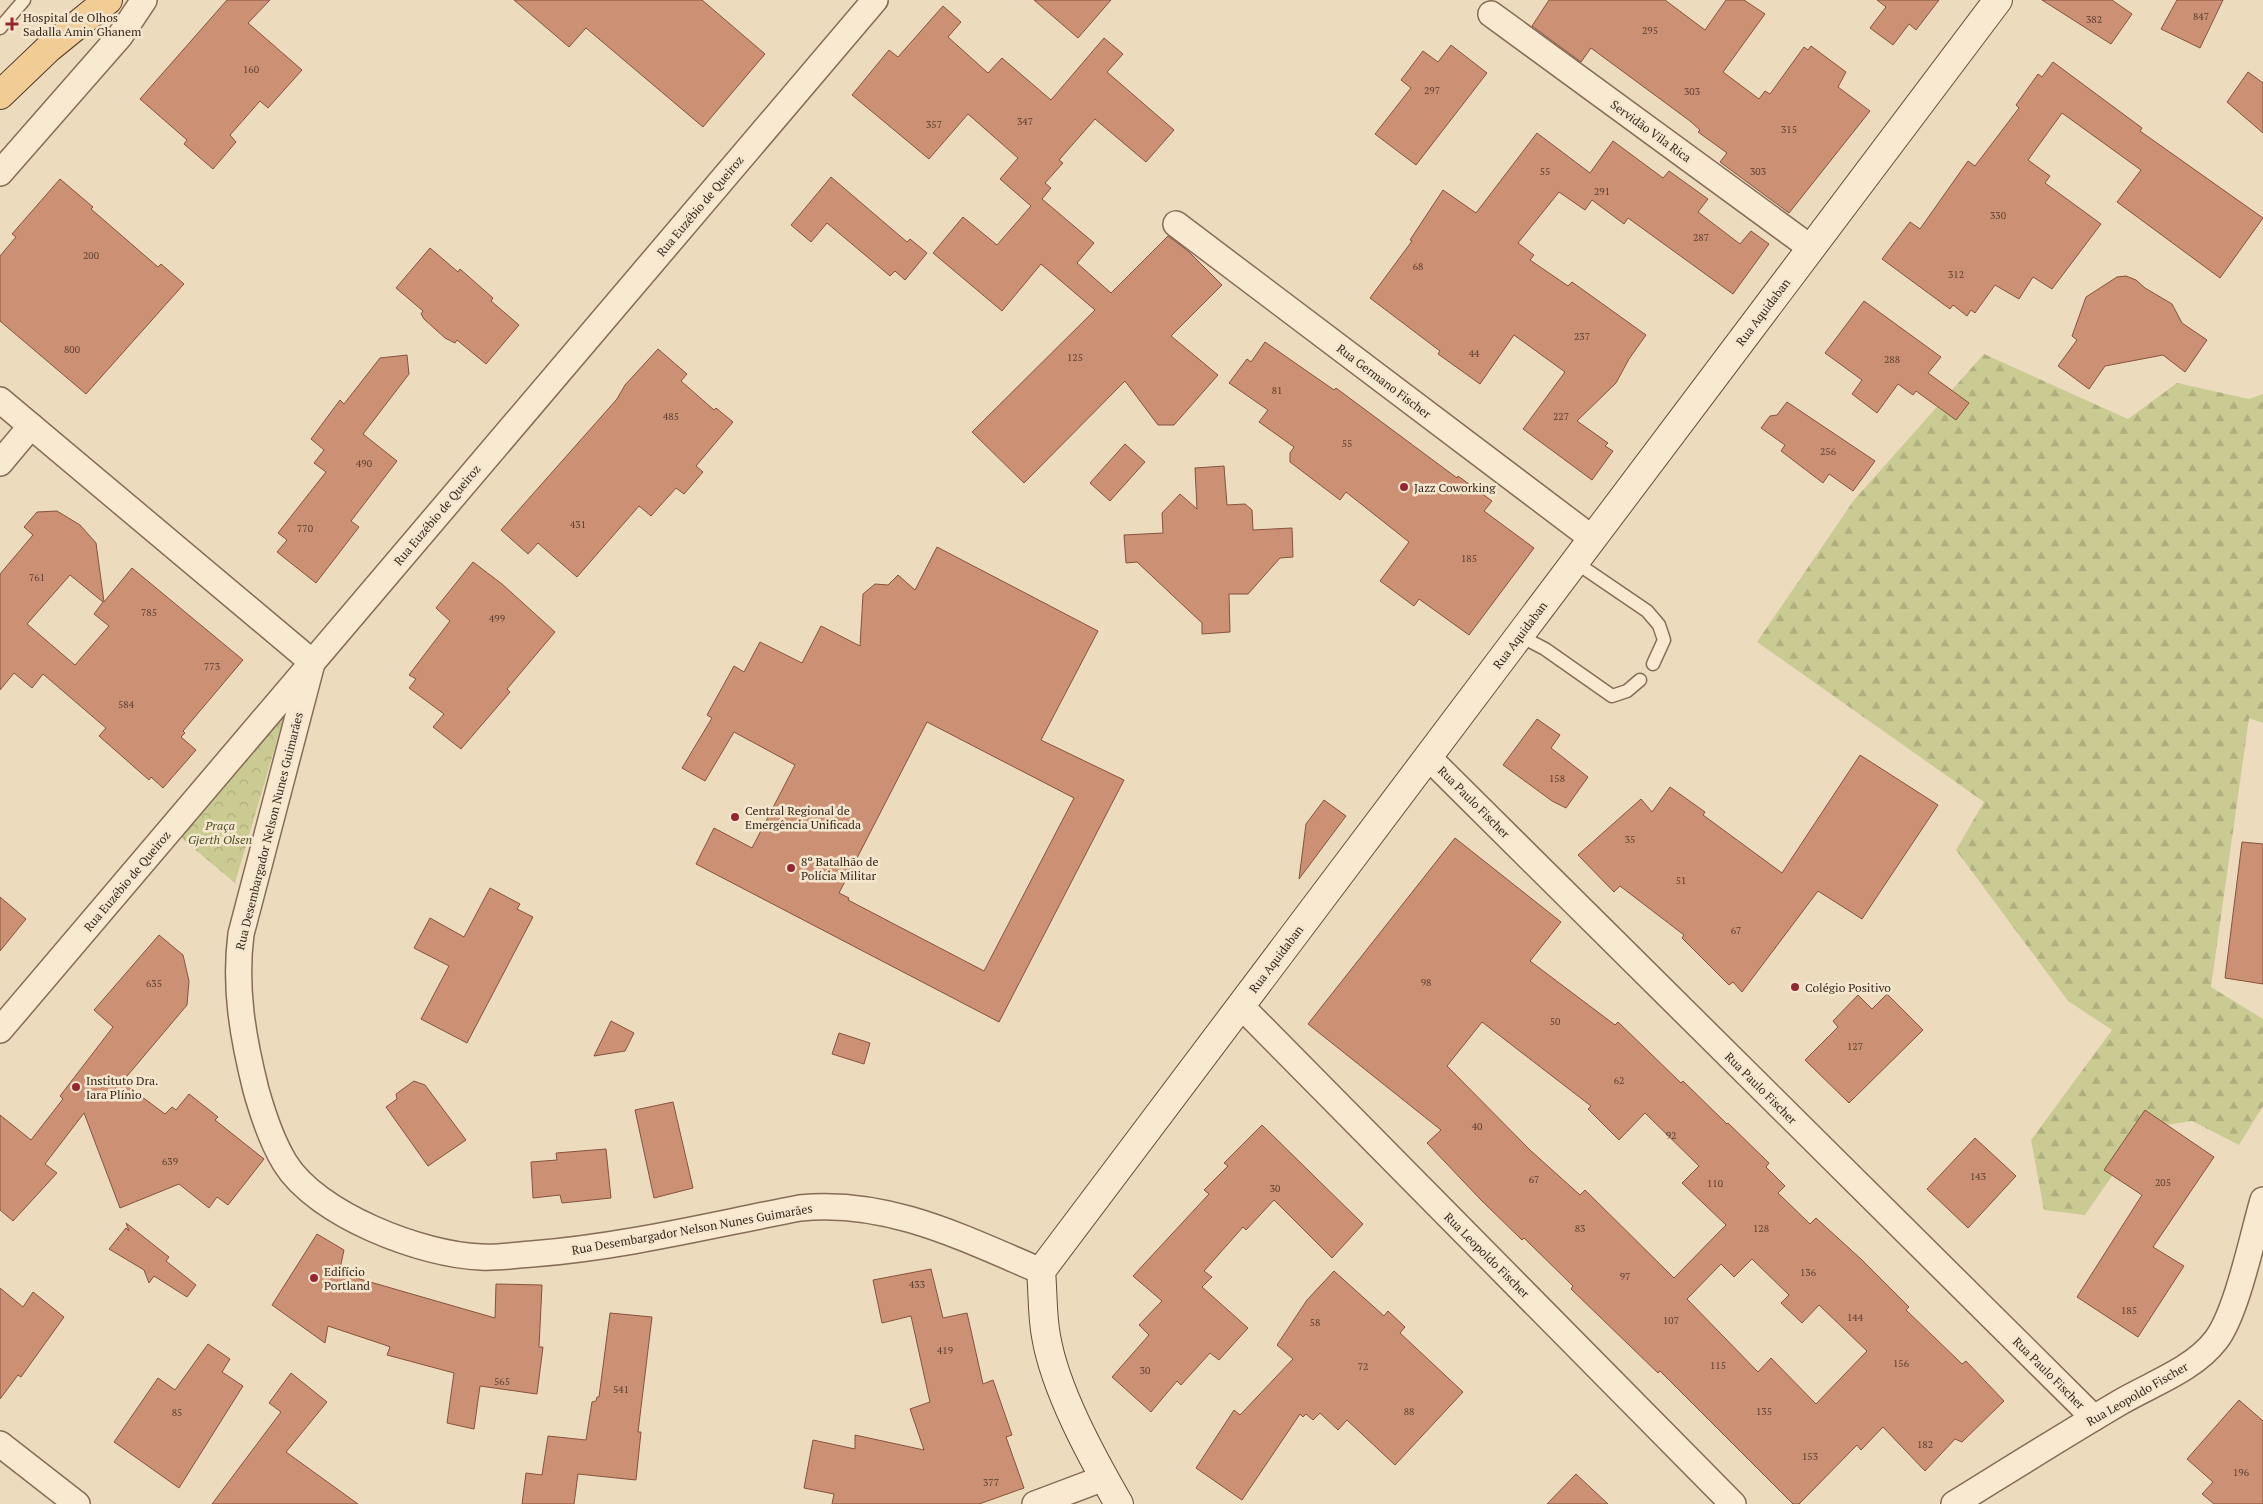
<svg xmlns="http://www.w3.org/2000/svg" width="2263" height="1504" font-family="'PT Serif',serif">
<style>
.forest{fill:url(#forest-firs)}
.park{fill:url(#park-crowns)}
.building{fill:#cc9074;stroke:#85533d;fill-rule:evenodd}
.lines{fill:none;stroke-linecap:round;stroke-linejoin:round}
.lane-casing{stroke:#866c57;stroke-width:15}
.street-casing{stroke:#866c57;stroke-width:28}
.secondary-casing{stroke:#674d3a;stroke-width:30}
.primary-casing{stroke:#533a2c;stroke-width:30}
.lane{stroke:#f9e9d1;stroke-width:12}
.street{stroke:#f9e9d1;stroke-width:25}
.secondary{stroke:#f9e9d1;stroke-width:28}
.primary{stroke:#f2cc95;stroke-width:28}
.poi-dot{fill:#952732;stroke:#f5e6ce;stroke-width:2}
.labels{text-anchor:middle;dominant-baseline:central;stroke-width:5;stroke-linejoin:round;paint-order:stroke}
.number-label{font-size:10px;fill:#5b4032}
.poi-label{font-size:12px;fill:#35261c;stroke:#f5e6ce;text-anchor:start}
.street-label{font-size:12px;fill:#35261c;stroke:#f5e6ce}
.park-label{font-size:12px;font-style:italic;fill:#4a5122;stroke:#f5e6ce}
</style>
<defs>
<pattern id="forest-firs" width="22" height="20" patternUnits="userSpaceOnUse" patternTransform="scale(1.25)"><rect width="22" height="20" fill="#cacb93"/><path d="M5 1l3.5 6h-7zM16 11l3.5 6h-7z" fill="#aeae7e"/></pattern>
<pattern id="park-crowns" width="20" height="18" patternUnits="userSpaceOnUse" patternTransform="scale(1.25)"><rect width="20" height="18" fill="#cacb93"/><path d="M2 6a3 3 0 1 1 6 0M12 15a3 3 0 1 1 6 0" fill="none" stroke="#aeae7e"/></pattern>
</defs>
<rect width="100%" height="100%" fill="#eddbbe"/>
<path class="forest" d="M1984,354L2128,419L2177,383L2249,399L2263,394V723L2249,718L2211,987L2263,1019V1106L2239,1145L2192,1121L2145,1128L2085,1215L2044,1210L2031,1140L2112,1030L2068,1001L1956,850L1984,802L1757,642L1854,500Z"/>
<path class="park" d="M286,710L235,883L179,836Z"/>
<g class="building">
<path d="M227,0H270L248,23L302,70L268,108L260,101L230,135L236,142L213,169L184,144L187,140L140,99Z"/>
<path d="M514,0H702L765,54L703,127L586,28L569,47Z"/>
<path d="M1034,0H1111L1078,38Z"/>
<path d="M1549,0H1665L1705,30L1726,0H1744L1765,14L1723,72L1759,99L1765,91L1770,94L1804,47L1808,50L1811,46L1846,72L1838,87L1870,111L1789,213L1720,162L1727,153L1698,132L1700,130L1690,121L1591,48L1581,62L1532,26Z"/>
<path d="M1877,0H1939L1916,30L1909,24L1893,45L1870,28L1886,7Z"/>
<path d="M2042,0H2112L2132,14L2111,44Z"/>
<path d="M2177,0H2223L2200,48L2161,29Z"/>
<path d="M943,6L961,22L948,37L988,73L1002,58L1051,100L1104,38L1123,54L1107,72L1174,130L1146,162L1095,119L1059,160L1063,163L1045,183L1051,188L1042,199L1094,243L1077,263L1111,293L1168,236L1188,251L1222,285L1171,336L1218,375L1174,425H1158L1125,381L1024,483L972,432L1095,310L1041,264L1002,311L933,253L963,217L997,245L1031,206L1000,179L1018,158L968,114L929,159L852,95L889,50L898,57Z"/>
<path d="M1451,45L1487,73L1416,165L1375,134L1411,88L1401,80L1423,51L1438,62Z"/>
<path d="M2053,62L2142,128L2140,131L2263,218L2220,278L2117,202L2141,170L2062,113L2028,160L2050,176L2045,183L2101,224L2052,289L2033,277L2019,299L1995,285L1975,313L1971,310L1967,316L1953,305L1950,309L1882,259L1910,222L1920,229L1968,161L1975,166L2019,108L2016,105L2038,74L2042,77Z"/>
<path d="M2248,72L2263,83V133L2227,102Z"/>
<path d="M1537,133L1590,173L1613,141L1663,178L1669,171L1708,199L1698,212L1740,244L1751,231L1769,244L1733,294L1628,218L1624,224L1592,200L1585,210L1559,192L1518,243L1534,255L1530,260L1568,286L1572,282L1646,335L1629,359L1616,383L1577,421L1608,443L1605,446L1613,451L1592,480L1523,429L1565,372L1514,335L1480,384L1438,354L1440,351L1370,298L1412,241L1410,240L1443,190L1476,213Z"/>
<path d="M831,177L907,242L910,239L927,253L905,280L895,271L890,276L827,223L811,242L791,225Z"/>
<path d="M60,179L93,207L91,209L158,267L161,264L184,284L86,394L0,321V256L16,237L12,234Z"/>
<path d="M430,248L458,272L460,269L493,298L491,301L519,325L486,364L457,340L455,343L445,338L424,319L421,314L423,311L396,288Z"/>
<path d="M2126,276L2136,280L2145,288L2172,304L2182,323L2207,340L2185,372L2163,355L2105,366L2089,389L2058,366L2077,340L2072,336L2086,297L2117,277Z"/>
<path d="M1864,301L1941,357L1928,373L1969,403L1956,420L1916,391L1913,395L1898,384L1877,413L1852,394L1862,380L1825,353Z"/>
<path d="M1265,342L1334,390L1336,388L1457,478L1458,476L1492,501L1484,511L1534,548L1469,635L1419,599L1414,606L1380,581L1409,542L1346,492L1340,500L1290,462V453L1294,447L1259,422L1268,410L1229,383L1247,359L1251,362Z"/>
<path d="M658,349L687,374L681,381L714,410L716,408L733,422L696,466L703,472L684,494L676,488L651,516L639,506L577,577L538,543L528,554L501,530L617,399L625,385Z"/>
<path d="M407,355L409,374L363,434L397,461L351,521L359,527L316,583L277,552L287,540L278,533L326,472L314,463L324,450L311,439L340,400L344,404L380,358Z"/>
<path d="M1787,402L1875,461L1853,491L1829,474L1823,483L1781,451L1785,445L1761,428L1770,416L1777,415Z"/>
<path d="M1125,444L1145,462L1110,501L1090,483Z"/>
<path d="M1224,466L1227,505L1245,504L1252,510L1253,530L1292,528L1293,557L1280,558L1248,594H1229L1230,632L1202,634V623L1137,562L1126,563L1124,535L1163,533L1162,513L1180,494L1197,509L1195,468Z"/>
<path d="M57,511L80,525L96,543L104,602L132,568L243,660L183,731L185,733L181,737L196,750L163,788L151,777L149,780L99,736L106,728L43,674L32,688L14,673L0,690V574L33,535L24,527L37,512ZM70,575L103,602L94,614L109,626L75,665L27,624Z"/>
<path d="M937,547L1098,631L1041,740L1124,780L999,1022L696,864L714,828L752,848L795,765L734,732L705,781L682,768L712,718L707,715L734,666L744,672L760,642L802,663L821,626L860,646L863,594L875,584L888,585L898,575L915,590ZM927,722L1074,798L984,971L848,900L849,898L839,893Z"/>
<path d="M473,562L502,584L555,632L507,689L510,692L461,749L433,727L444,714L409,688L416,679L409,675L450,621L436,608Z"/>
<path d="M1537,719L1560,735L1551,748L1588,777L1566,808L1552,801L1503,765Z"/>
<path d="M1860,755L1938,805L1862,919L1818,891L1742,992L1733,982L1729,985L1682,938L1684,935L1620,886L1614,892L1578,855L1641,799L1652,812L1670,787L1705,812L1703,815L1782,873Z"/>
<path d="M1324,800L1346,816L1299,879L1306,824Z"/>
<path d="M1455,838L1561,922L1530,961L1615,1025L1618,1022L1681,1083L1683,1081L1727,1124L1728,1123L1769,1163L1766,1167L1785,1186L1778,1193L1810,1224L1816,1218L1862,1260L1909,1307L1906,1310L1962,1364L1966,1361L2004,1401L1962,1442L1955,1439L1925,1471L1883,1427L1861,1450L1857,1445L1799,1504H1793L1660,1371L1658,1373L1571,1289L1573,1286L1524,1238L1522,1240L1481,1200L1427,1143L1441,1130L1308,1024ZM1482,1022L1591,1106L1588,1109L1619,1140L1645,1113L1699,1166L1682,1183L1726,1225L1674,1278L1585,1190L1580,1195L1530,1150L1447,1066ZM1752,1259L1789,1295L1781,1303L1802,1323L1819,1305L1867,1351L1816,1404L1771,1358L1758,1372L1687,1299L1721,1264L1734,1277Z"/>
<path d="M2242,842L2263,844V984L2225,978Z"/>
<path d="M490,888L520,904L517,909L533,917L467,1043L421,1019L449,966L414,948L430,918L464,937Z"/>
<path d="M0,897L26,919L0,951Z"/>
<path d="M159,935L183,955L189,981L187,1005L122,1082L165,1114L172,1107L176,1110L189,1094L218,1117L215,1120L264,1159L228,1205L217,1197L209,1208L179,1184L120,1208L84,1113L45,1164L57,1173L13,1221L0,1210V1115L31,1140L63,1099L60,1096L113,1027L94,1010Z"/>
<path d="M1887,994L1923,1030L1849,1103L1805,1060L1838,1027L1833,1021L1858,995L1872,1009Z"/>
<path d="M611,1021L634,1033L625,1051L594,1056Z"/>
<path d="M839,1033L870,1043L864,1064L832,1054Z"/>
<path d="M414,1081L425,1085L466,1140L428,1166L386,1107L397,1099L396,1094Z"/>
<path d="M673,1102L693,1188L654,1198L635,1110Z"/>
<path d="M2145,1110L2214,1157L2153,1247L2184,1266L2138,1337L2077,1297L2142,1195L2104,1170Z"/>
<path d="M1262,1125L1363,1224L1332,1258L1274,1200L1246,1230L1243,1227L1204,1271L1212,1277L1202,1287L1248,1328L1219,1360L1210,1353L1181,1385L1177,1381L1151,1412L1112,1377L1149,1335L1139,1325L1162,1301L1133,1276L1209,1194L1204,1190L1228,1166L1224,1163Z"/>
<path d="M1975,1138L2016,1176L1968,1228L1927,1189Z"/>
<path d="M606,1149L611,1198L562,1203L560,1195L533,1198L531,1162L557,1160L556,1153Z"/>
<path d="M126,1223L169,1257L166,1261L196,1285L187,1297L154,1276L149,1283L144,1270L109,1249L126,1228L129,1231Z"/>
<path d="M317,1234L344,1250L339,1273L495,1318L496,1284L542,1285L539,1347H543L537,1394L480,1386L474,1429L447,1423L454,1373L387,1355L390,1347L385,1345L328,1326L325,1343L272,1305Z"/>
<path d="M931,1269L943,1318L967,1313L983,1384L993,1380L1012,1435L1006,1437L1024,1488L979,1504H832L834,1494L804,1488L813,1440L855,1449V1435L924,1450L910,1409L930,1402L911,1316L882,1323L873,1280Z"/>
<path d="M1334,1271L1384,1316L1388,1311L1405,1327L1400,1333L1463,1392L1395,1465L1347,1420L1338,1430L1320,1413L1313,1420L1306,1414L1303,1417L1300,1414L1242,1500L1196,1468L1234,1410L1240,1415L1293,1359L1277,1345L1307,1300Z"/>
<path d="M0,1288L23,1307L33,1292L64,1317L21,1377L18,1375L0,1399Z"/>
<path d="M610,1313L652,1317L638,1432H641L636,1480L578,1474L574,1504H522L526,1473L542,1475L548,1436L586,1440L592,1402L596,1401L597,1397H599Z"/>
<path d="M208,1344L230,1359L222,1372L243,1386L179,1488L114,1442L158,1378L175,1390Z"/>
<path d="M291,1373L327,1402L286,1452L358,1504H212L281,1412L269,1403Z"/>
<path d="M2239,1400L2263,1421V1504H2214L2202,1494L2213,1482L2187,1459Z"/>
<path d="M1576,1474L1608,1504H1547Z"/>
</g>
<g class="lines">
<g class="lane-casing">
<g id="lane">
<path d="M0,28L24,0"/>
<path d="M1575,562L1647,611L1659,625L1664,640L1653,664"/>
<path d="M1520,636L1545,649L1612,696L1627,691L1640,680"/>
</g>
</g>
<g class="street-casing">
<g id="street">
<path d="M1491,14L1811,248"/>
<path d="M0,173L120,36L144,0"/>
<path d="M1176,224L1593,539"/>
<path d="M0,400L312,662"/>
<path d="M0,463L31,426"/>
<path d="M311,667L241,934C234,988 243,1038 256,1090C263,1115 271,1140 285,1163C317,1215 422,1255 481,1257C498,1258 516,1255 532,1254C623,1247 711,1225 800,1208C887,1199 963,1238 1041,1271"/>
<path d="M1428,757L2094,1418"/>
<path d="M1241,1006L1733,1504"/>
<path d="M0,1030L875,0"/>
<path d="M0,1444L77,1504"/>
<path d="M1035,1504L1104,1478"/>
<path d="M1954,1504C2009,1470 2063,1436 2119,1403C2151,1384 2193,1370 2216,1340C2237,1313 2253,1234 2263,1200"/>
</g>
</g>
<g class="secondary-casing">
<path id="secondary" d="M1119,1504C1092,1457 1055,1390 1046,1336C1042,1315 1043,1292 1041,1271L1998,0"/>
</g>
<g class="primary-casing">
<path id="primary" d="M0,95L49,48L108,0"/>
</g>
<use href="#lane" class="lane"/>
<use href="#street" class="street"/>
<use href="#secondary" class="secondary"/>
<use href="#primary" class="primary"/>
</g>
<g class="poi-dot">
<path d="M9.5 16.5h5v5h5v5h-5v5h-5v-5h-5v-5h5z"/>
<circle cx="1404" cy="487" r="5"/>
<circle cx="735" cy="817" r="5"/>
<circle cx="791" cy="868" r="5"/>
<circle cx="1795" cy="987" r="5"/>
<circle cx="76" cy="1087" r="5"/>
<circle cx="314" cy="1278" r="5"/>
</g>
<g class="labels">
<g class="number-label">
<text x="2201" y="16">847</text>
<text x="2094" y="19">382</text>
<text x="1650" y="30">295</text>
<text x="251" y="69">160</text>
<text x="1432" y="90">297</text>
<text x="1692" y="91">303</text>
<text x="1025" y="121">347</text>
<text x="934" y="124">357</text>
<text x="1789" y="129">315</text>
<text x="1545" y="171">55</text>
<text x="1758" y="171">303</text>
<text x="1602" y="191">291</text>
<text x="1998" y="215">330</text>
<text x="1701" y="237">287</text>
<text x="91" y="255">200</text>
<text x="1418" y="266">68</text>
<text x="1956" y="274">312</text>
<text x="1582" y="336">237</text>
<text x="72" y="349">800</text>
<text x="1474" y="353">44</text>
<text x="1075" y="357">125</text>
<text x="1892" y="359">288</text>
<text x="1277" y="390">81</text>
<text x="671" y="416">485</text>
<text x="1561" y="416">227</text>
<text x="1347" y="443">55</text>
<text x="1828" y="451">256</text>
<text x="364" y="463">490</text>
<text x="578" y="524">431</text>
<text x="305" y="528">770</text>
<text x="1469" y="558">185</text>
<text x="37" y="577">761</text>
<text x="149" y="612">785</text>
<text x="497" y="618">499</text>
<text x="212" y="666">773</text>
<text x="126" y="704">584</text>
<text x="1557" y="778">158</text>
<text x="1630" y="839">35</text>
<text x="1681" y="880">51</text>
<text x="1736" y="930">67</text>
<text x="1426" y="982">98</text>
<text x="154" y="983">635</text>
<text x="1555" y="1021">50</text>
<text x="1855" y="1046">127</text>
<text x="1619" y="1080">62</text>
<text x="1477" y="1126">40</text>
<text x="1671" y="1135">92</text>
<text x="170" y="1161">639</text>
<text x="1978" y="1176">143</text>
<text x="1534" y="1179">67</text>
<text x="2163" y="1182">205</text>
<text x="1715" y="1183">110</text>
<text x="1275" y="1188">30</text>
<text x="1580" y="1228">83</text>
<text x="1761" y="1228">128</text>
<text x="1808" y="1272">136</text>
<text x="1625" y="1276">97</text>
<text x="917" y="1284">433</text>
<text x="2129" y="1310">185</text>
<text x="1855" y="1317">144</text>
<text x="1671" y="1320">107</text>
<text x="1315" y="1322">58</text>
<text x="945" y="1350">419</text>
<text x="1901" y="1363">156</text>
<text x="1718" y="1365">115</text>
<text x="1363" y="1366">72</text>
<text x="1145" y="1370">30</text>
<text x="502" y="1381">565</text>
<text x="621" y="1389">541</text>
<text x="1409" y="1411">88</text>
<text x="1764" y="1411">135</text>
<text x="177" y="1412">85</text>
<text x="1925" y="1444">182</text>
<text x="1810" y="1456">153</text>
<text x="2241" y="1472">196</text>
<text x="991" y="1482">377</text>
</g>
<g class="poi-label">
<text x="23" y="17">Hospital de Olhos<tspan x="23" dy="14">Sadalla Amin Ghanem</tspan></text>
<text x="1414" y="487">Jazz Coworking</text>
<text x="745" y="810">Central Regional de<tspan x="745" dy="14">Emergência Unificada</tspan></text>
<text x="801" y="861">8º Batalhão de<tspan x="801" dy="14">Polícia Militar</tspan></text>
<text x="1805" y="987">Colégio Positivo</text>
<text x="86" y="1080">Instituto Dra.<tspan x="86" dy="14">Iara Plínio</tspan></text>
<text x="324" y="1271">Edifício<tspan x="324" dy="14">Portland</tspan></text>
</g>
<g class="street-label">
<text transform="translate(1651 131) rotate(36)">Servidão Vila Rica</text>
<text transform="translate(700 206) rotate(-50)">Rua Euzébio de Queiroz</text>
<text transform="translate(1763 312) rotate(-53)">Rua Aquidaban</text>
<text transform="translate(1384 381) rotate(37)">Rua Germano Fischer</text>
<text transform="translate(437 515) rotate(-50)">Rua Euzébio de Queiroz</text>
<text transform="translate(1520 635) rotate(-53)">Rua Aquidaban</text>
<text transform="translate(1474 802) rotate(45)">Rua Paulo Fischer</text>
<text transform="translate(269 831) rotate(-76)">Rua Desembargador Nelson Nunes Guimarães</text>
<text transform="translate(127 881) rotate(-50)">Rua Euzébio de Queiroz</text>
<text transform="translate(1276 959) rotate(-53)">Rua Aquidaban</text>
<text transform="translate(1761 1088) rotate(45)">Rua Paulo Fischer</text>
<text transform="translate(692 1229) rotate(-10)">Rua Desembargador Nelson Nunes Guimarães</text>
<text transform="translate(1487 1255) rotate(45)">Rua Leopoldo Fischer</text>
<text transform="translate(2049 1373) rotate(45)">Rua Paulo Fischer</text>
<text transform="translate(2137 1394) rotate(-30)">Rua Leopoldo Fischer</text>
</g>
<g class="park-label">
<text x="220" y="825">Praça<tspan x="220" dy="14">Gjerth Olsen</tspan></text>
</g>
</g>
</svg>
